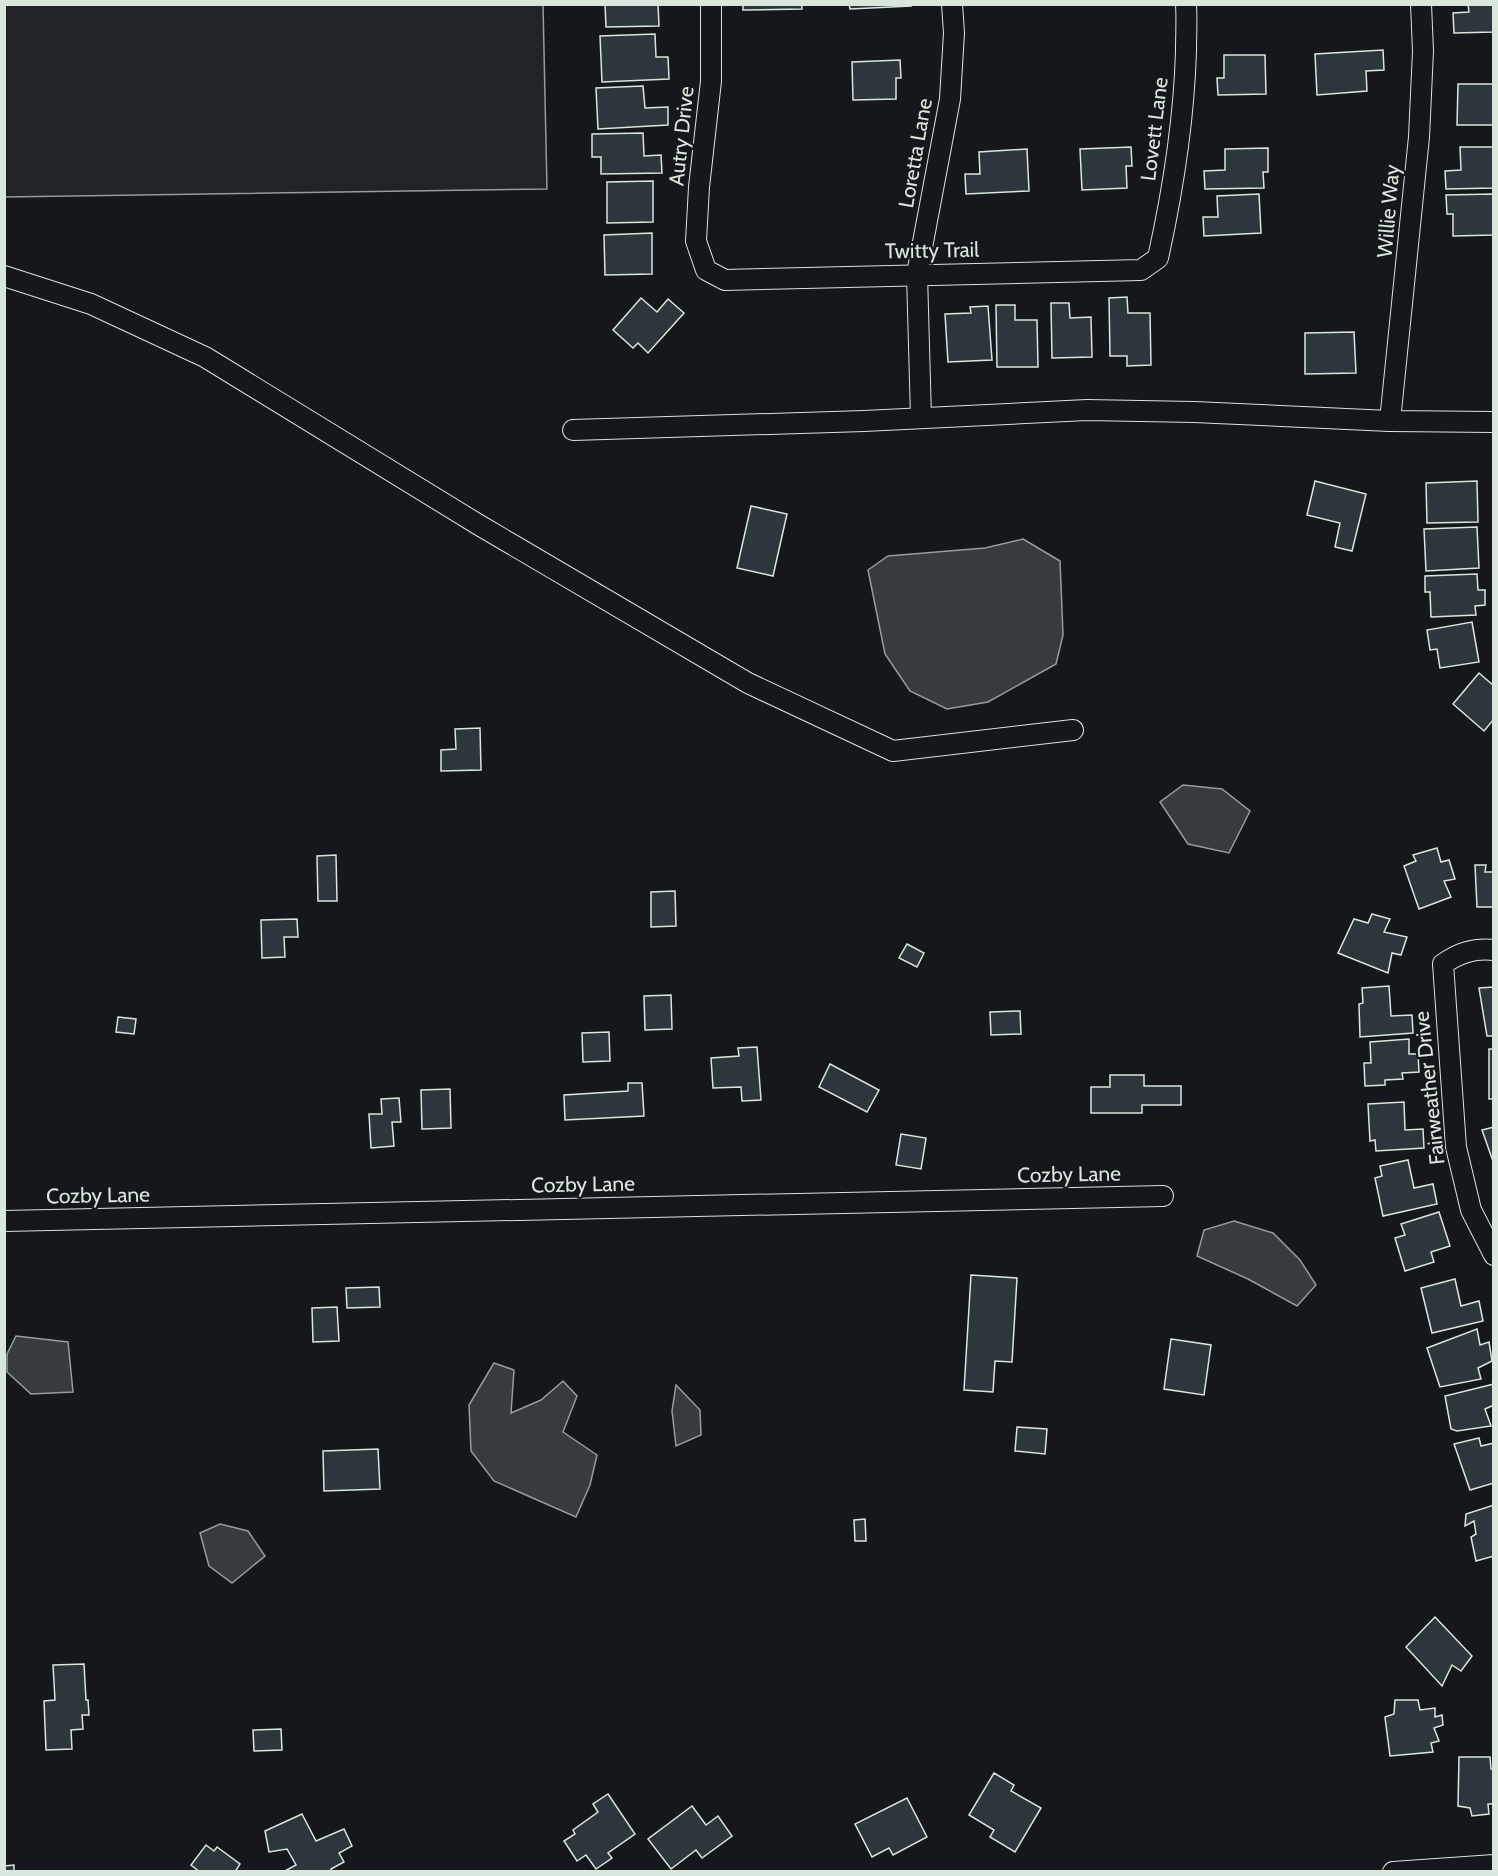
<svg xmlns="http://www.w3.org/2000/svg" width="1498" height="1876" font-family="Cabin,sans-serif">
<style>
.green{fill:#202428;stroke:#939e99;stroke-width:1.5}
.water{fill:#363b3e;stroke:#939e99;stroke-width:1.5}
.building{fill:#2c363c;stroke:#d8e6dc;stroke-width:1.5}
.lines{fill:none;stroke-linecap:round;stroke-linejoin:round}
.minor-casing{stroke:#d8e6dc;stroke-width:22}
.minor{stroke:#14181c;stroke-width:20}
.labels{text-anchor:middle;dominant-baseline:central;stroke-width:4.5;stroke-linejoin:round;paint-order:stroke}
.street-label{font-size:21px;fill:#d8e6dc;stroke:#14181c}
</style>
<rect width="100%" height="100%" fill="#14181c"/>
<path class="green" d="M4,5H543L547,189L5,197Z"/>
<g class="water">
<path d="M1023,539L1060,561L1063,635L1056,664L988,702L947,709L910,691L885,654L868,570L888,556L985,548Z"/>
<path d="M1183,785L1222,789L1250,811L1229,853L1188,844L1160,802Z"/>
<path d="M1234,1221L1273,1233L1300,1260L1316,1285L1297,1306L1248,1279L1197,1256L1204,1230Z"/>
<path d="M16,1336L68,1342L73,1392L31,1394L7,1372V1354Z"/>
<path d="M494,1363L514,1370L511,1413L541,1400L563,1381L577,1396L563,1432L597,1455L590,1485L576,1517L494,1481L471,1451L469,1405Z"/>
<path d="M676,1385L700,1410L701,1435L676,1446L672,1411Z"/>
<path d="M220,1524L248,1531L265,1556L232,1583L209,1566L200,1533Z"/>
</g>
<g class="building">
<path d="M605,4H658L659,26L606,27Z"/>
<path d="M743,4H802V9L743,10Z"/>
<path d="M849,4H911V6L850,9Z"/>
<path d="M1468,4H1494V32L1454,33L1453,13L1469,12Z"/>
<path d="M655,34L656,57H668L669,79L602,82L600,36Z"/>
<path d="M1383,50L1384,70L1366,71L1367,91L1317,95L1315,54Z"/>
<path d="M1224,55H1265L1266,94L1218,95L1217,78H1224Z"/>
<path d="M900,60L901,78H896V99L853,100L852,62Z"/>
<path d="M1458,84H1494V125H1457Z"/>
<path d="M643,86L645,108L668,107V125L598,129L596,88Z"/>
<path d="M643,133L644,156L661,155L662,173L601,174V157H592V134Z"/>
<path d="M1131,147L1132,166H1126L1127,188L1082,190L1080,149Z"/>
<path d="M1460,147H1494V188L1446,189L1445,171L1461,170Z"/>
<path d="M1268,148V172H1263L1264,188L1205,189L1204,171L1225,170V149Z"/>
<path d="M1027,149L1029,191L966,194L965,174H980L979,152Z"/>
<path d="M653,181V222L607,223V182Z"/>
<path d="M1259,194L1261,233L1204,236L1203,217H1218L1217,196Z"/>
<path d="M1494,194V235L1453,236V214H1447L1446,195Z"/>
<path d="M652,233V274L605,275L604,235Z"/>
<path d="M1127,297L1128,313H1150L1151,365L1127,366V356H1110L1109,298Z"/>
<path d="M641,298L657,312L668,299L684,313L648,353L638,343L633,348L613,330Z"/>
<path d="M1051,303H1069L1070,318L1091,317L1092,357L1052,358Z"/>
<path d="M996,305H1015V320H1037L1038,367H997Z"/>
<path d="M988,306L992,360L948,362L945,314L971,313L970,307Z"/>
<path d="M1354,332L1356,373L1305,374V333Z"/>
<path d="M1315,481L1366,494L1352,551L1335,547L1340,523L1307,515Z"/>
<path d="M1477,481L1478,522L1427,523L1426,483Z"/>
<path d="M751,506L787,514L773,576L737,568Z"/>
<path d="M1477,527L1479,568L1426,571L1424,529Z"/>
<path d="M1477,574L1478,590H1485V605L1475,606L1476,615L1431,617L1430,592H1425V576Z"/>
<path d="M1472,622L1479,662L1440,668L1437,649L1430,650L1427,630Z"/>
<path d="M1479,673L1494,686V719L1484,731L1453,704Z"/>
<path d="M480,728L481,770L441,771V750L456,749L455,729Z"/>
<path d="M1437,848L1441,862L1449,860L1455,879L1444,881L1451,897L1419,909L1404,866L1416,861L1413,855Z"/>
<path d="M336,855L337,901H318L317,856Z"/>
<path d="M1475,865H1486L1485,872H1494V907H1477Z"/>
<path d="M675,891L676,926L651,927V892Z"/>
<path d="M1372,914L1390,919L1384,932L1407,937L1401,955L1392,953L1388,973L1338,953L1354,919L1368,923Z"/>
<path d="M297,919L298,937H284L285,957L262,958L261,920Z"/>
<path d="M907,944L924,953L917,967L899,958Z"/>
<path d="M1389,986L1391,1016L1412,1015L1413,1033L1360,1037L1359,1004L1363,1003L1362,988Z"/>
<path d="M1494,987V1036H1487L1479,988Z"/>
<path d="M671,995L672,1029L645,1030L644,996Z"/>
<path d="M1020,1011L1021,1034L991,1035L990,1012Z"/>
<path d="M118,1017L136,1019L134,1034L116,1032Z"/>
<path d="M609,1032L610,1061L583,1062L582,1033Z"/>
<path d="M1409,1039V1054H1418L1419,1072L1402,1073L1403,1079L1385,1080V1085L1365,1086L1364,1063H1371L1370,1042Z"/>
<path d="M757,1047L761,1100L742,1101L741,1087L713,1088L711,1058L739,1056L738,1048Z"/>
<rect x="1489" y="1049" width="5" height="50"/>
<path d="M830,1064L879,1090L867,1112L819,1087Z"/>
<path d="M1110,1075H1144V1086H1181V1105H1142V1113H1091V1087H1110Z"/>
<path d="M628,1083H642L644,1116L565,1120L564,1095L628,1091Z"/>
<path d="M450,1089L451,1128L422,1129L421,1090Z"/>
<path d="M399,1098L401,1122H392L394,1146L371,1148L369,1114H382L381,1099Z"/>
<path d="M1404,1102L1405,1130L1423,1129L1424,1148L1376,1151L1375,1140L1370,1141L1368,1104Z"/>
<path d="M1494,1127V1164L1482,1130Z"/>
<path d="M901,1134L926,1138L921,1169L896,1165Z"/>
<path d="M1408,1160L1414,1188L1433,1184L1437,1204L1383,1216L1375,1178L1382,1176L1380,1166Z"/>
<path d="M1439,1212L1450,1246L1431,1252L1434,1262L1405,1271L1395,1238L1405,1235L1401,1224Z"/>
<path d="M971,1275L1017,1278L1012,1362L995,1361L993,1392L964,1390Z"/>
<path d="M1455,1279L1461,1306L1479,1301L1483,1321L1432,1333L1421,1288Z"/>
<path d="M379,1287L380,1307L347,1308L346,1288Z"/>
<path d="M337,1307L339,1341L313,1342L312,1308Z"/>
<path d="M1477,1329L1480,1345L1489,1342L1492,1361L1478,1368L1481,1379L1440,1387L1427,1348Z"/>
<path d="M1171,1339L1211,1345L1204,1395L1164,1389Z"/>
<path d="M1494,1384V1405L1485,1409L1491,1426L1457,1431L1451,1429L1445,1396Z"/>
<path d="M1017,1427L1047,1429L1045,1454L1015,1451Z"/>
<path d="M1479,1438L1481,1446L1494,1443V1483L1470,1490L1454,1444Z"/>
<path d="M378,1449L380,1489L324,1491L323,1451Z"/>
<path d="M1494,1505V1556L1476,1561L1471,1537L1476,1534L1474,1521L1465,1526L1466,1514Z"/>
<path d="M865,1519L866,1541H855L854,1520Z"/>
<path d="M1435,1617L1472,1656L1461,1671L1452,1665L1442,1686L1406,1647Z"/>
<path d="M84,1664L86,1700H88L89,1715H82L83,1729L71,1730L72,1749L46,1750L44,1701L55,1700L53,1665Z"/>
<path d="M1395,1700H1418L1420,1710L1435,1708V1717L1442,1715L1443,1725L1434,1728L1439,1741L1431,1743L1433,1752L1390,1756L1385,1717L1394,1714Z"/>
<path d="M281,1729L282,1750L254,1751L253,1730Z"/>
<path d="M1459,1757H1490L1491,1769H1494V1804H1488L1489,1814L1472,1816L1470,1808L1458,1806Z"/>
<path d="M994,1773L1014,1785L1011,1791L1041,1808L1015,1852L990,1837L994,1830L969,1815Z"/>
<path d="M608,1794L635,1834L608,1853L612,1858L596,1869L586,1855L577,1861L564,1841L575,1834L573,1830L598,1812L593,1804Z"/>
<path d="M907,1798L927,1837L893,1855L889,1848L872,1857L855,1824Z"/>
<path d="M692,1806L706,1825L718,1816L732,1836L702,1858L696,1850L671,1869L648,1839Z"/>
<path d="M302,1814L316,1841L344,1829L352,1846L339,1853L344,1862L331,1869V1872H283L296,1865L287,1849L269,1852L265,1831Z"/>
<path d="M206,1845L214,1851L217,1847L240,1864L235,1872H200L191,1865Z"/>
<path d="M14,1865V1872H4V1866Z"/>
</g>
<g class="lines">
<g class="minor-casing">
<g id="minor">
<path d="M711,4V81L699,187L696,241L706,270L725,280L1141,270L1158,258C1173,190 1184,120 1186,51C1186,36 1187,20 1186,4"/>
<path d="M4,276L91,304L205,357L479,525L748,683L893,751L1073,730"/>
<path d="M921,418L917,274L950,99L954,33L952,4"/>
<path d="M1390,421L1419,137L1423,51L1421,4"/>
<path d="M573,430L864,421L1087,410L1194,412L1390,421L1494,422"/>
<path d="M1494,950C1473,948 1459,953 1443,964L1456,1147L1471,1210L1494,1255"/>
<path d="M4,1221L1163,1196"/>
<path d="M1393,1872L1494,1865"/>
</g>
</g>
<use href="#minor" class="minor"/>
</g>
<g class="labels">
<g class="street-label">
<text transform="translate(1154 129) rotate(-83)">Lovett Lane</text>
<text transform="translate(681 136) rotate(-84)">Autry Drive</text>
<text transform="translate(915 153) rotate(-80)">Loretta Lane</text>
<text transform="translate(1388 211) rotate(-85)">Willie Way</text>
<text transform="translate(932 250) rotate(-1)">Twitty Trail</text>
<text transform="translate(1429 1088) rotate(-96)">Fairweather Drive</text>
<text transform="translate(1069 1174) rotate(-1)">Cozby Lane</text>
<text transform="translate(583 1184) rotate(-1)">Cozby Lane</text>
<text transform="translate(98 1195) rotate(-1)">Cozby Lane</text>
</g>
</g>
<rect width="1498" height="1876" fill="none" stroke="#d8e6dc" stroke-width="12"/>
</svg>
